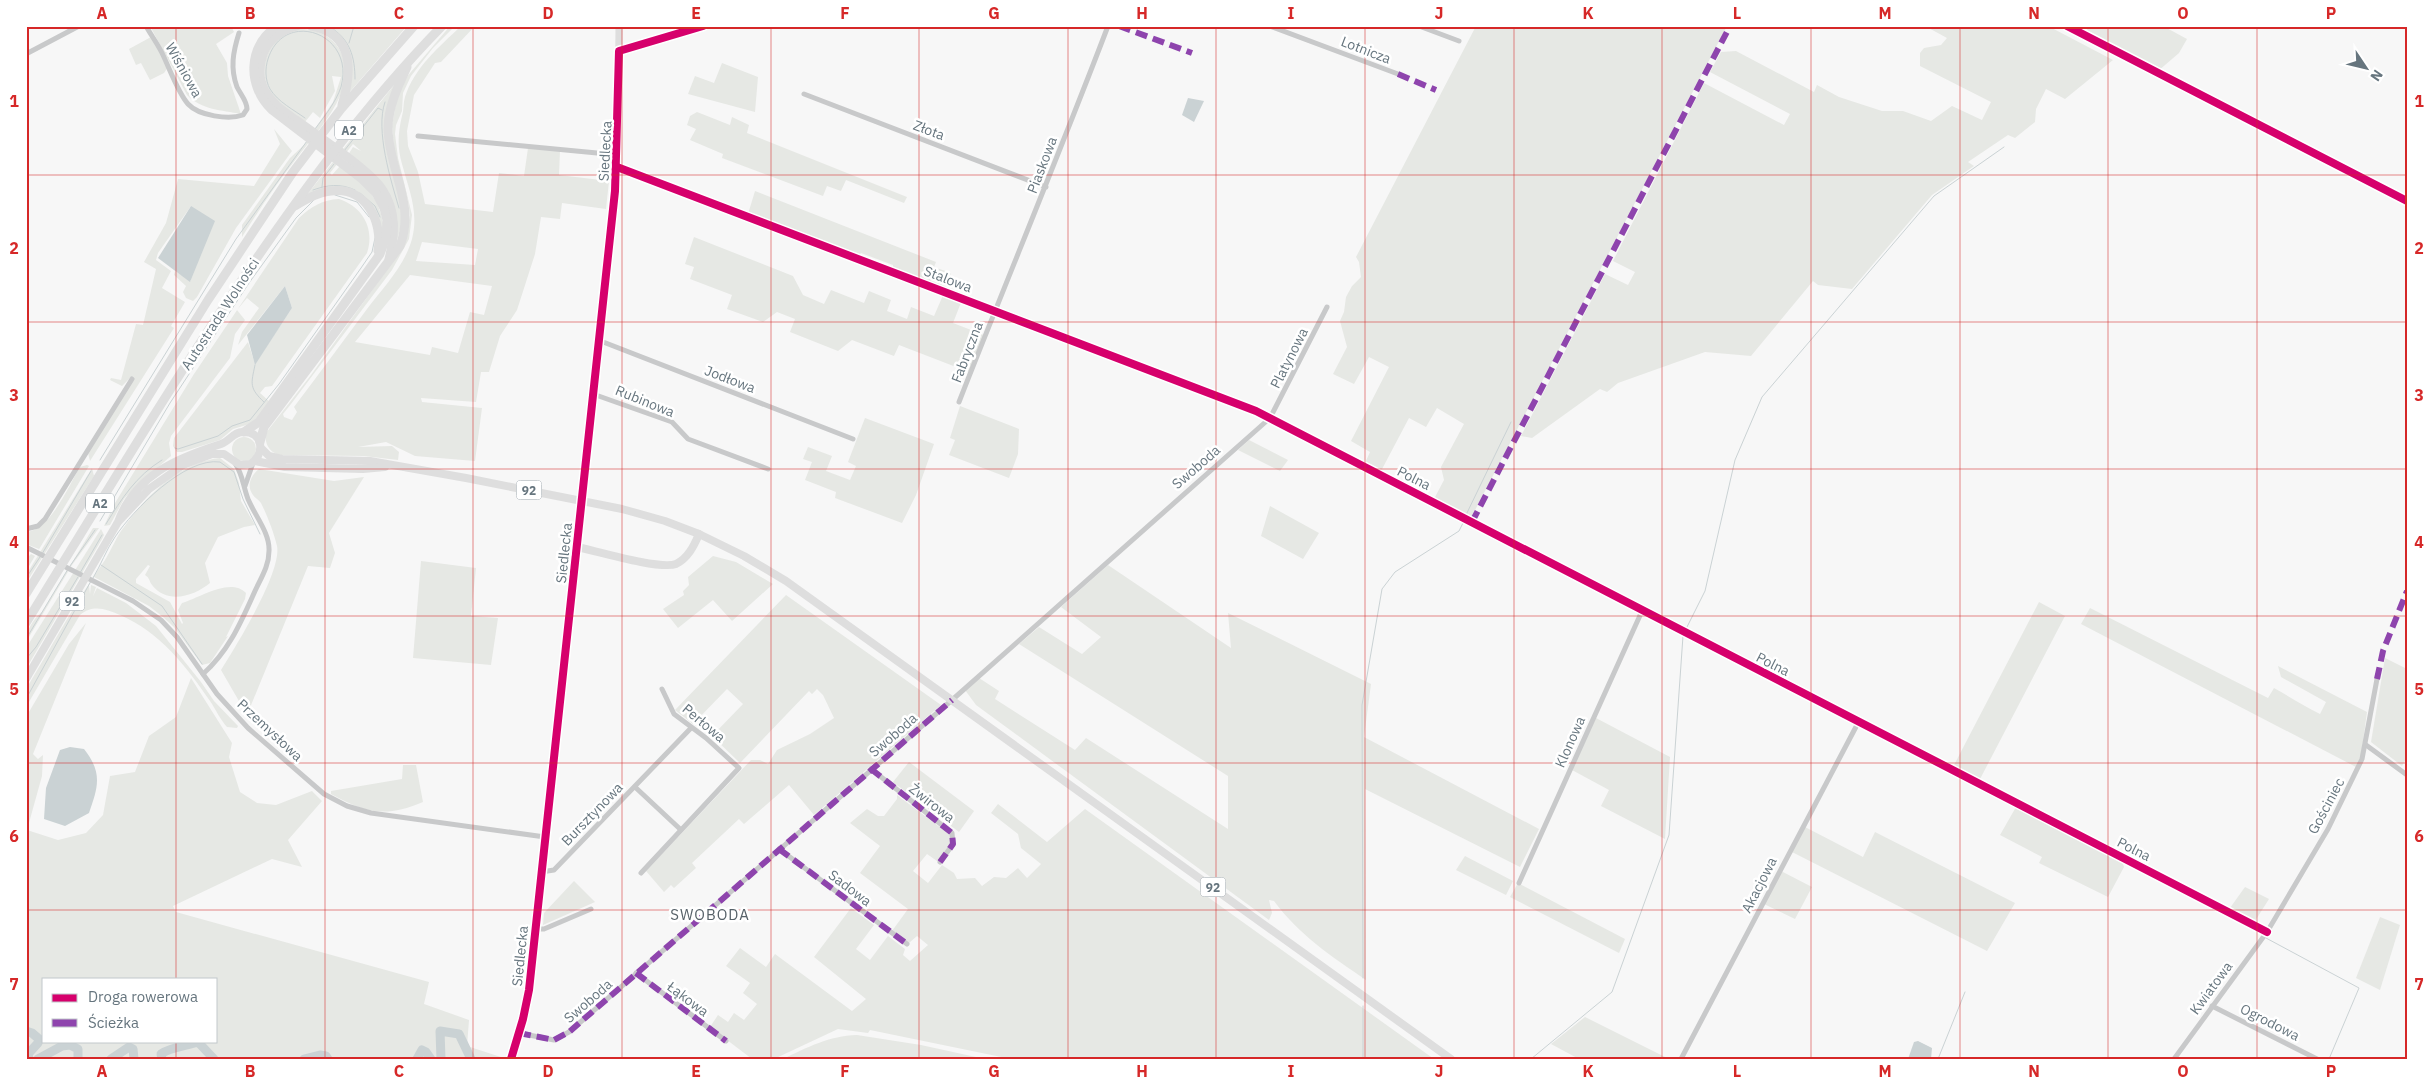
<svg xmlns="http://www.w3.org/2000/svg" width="2433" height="1085" font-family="'IBM Plex Sans',sans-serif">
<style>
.green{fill:#e6e8e4;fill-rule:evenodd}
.water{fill:#cad2d4}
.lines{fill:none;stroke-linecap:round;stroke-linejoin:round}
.stream{stroke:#cad2d4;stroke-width:1}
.river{stroke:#cad2d4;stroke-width:9}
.street{stroke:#c8c9ca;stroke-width:5}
.secondary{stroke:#dedede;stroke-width:7}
.primary{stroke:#dedede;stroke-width:8}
.highway{stroke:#dedede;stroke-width:9}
.quiet{stroke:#8e44ad;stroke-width:6;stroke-dasharray:12 6;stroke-linecap:butt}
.cycleway-casing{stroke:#fff;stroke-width:11}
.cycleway{stroke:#d6006c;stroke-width:8}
.grid{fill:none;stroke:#d62828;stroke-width:1;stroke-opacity:0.55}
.labels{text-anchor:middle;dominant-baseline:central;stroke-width:5;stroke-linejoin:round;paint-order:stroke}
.shield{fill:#fff;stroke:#949ea5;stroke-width:1}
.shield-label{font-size:12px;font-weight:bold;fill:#66757e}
.street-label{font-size:14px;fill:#66757e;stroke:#fff}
.neighbourhood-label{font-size:15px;letter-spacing:1px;fill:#576269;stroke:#fff}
.neatline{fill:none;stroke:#d62828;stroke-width:2}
.grid-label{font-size:16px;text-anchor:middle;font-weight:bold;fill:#d62828}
</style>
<rect width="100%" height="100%" fill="#f7f7f7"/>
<g class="green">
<path d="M150,26H231L234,32L216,44L227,63L228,76L241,114C221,110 202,110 187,95Z"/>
<path d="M323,26H407L347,95L350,55Z"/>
<path d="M450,26H455L433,48L411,76L403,93L402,111L396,125L395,134L398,158L412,215L409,239L392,270L291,404L283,414L284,417L292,420L297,412L294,407C319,374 343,341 367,309C383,288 405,265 412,239C419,212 409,190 402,164C397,147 398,133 402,116C404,110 403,103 405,97C414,68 439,47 461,26H475L441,62L435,63L414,95L407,131L408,146L418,172L425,204L493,212L499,173L524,176L528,148L560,151L559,175L609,181L606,209L562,203L560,219L541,217L535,254L517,310L500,336L489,372H481L476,402L421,398L422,402L482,408L475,461L415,456L386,442L358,447L392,446L399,452L398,460L364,456L278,455C268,450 266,445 265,434L311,375L404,246L410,215L408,201L394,149L392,126L396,102L405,79ZM422,242L478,249L475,265L416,261ZM410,275L492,286L484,315L470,312L458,353L432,347L430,355L355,342Z"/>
<path d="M1476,26H1727L1471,518L1434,499L1444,480L1441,467L1464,424L1437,408L1426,427L1409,418L1381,471L1365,463L1370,452L1351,441L1389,367L1369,357L1354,384L1333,374L1347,347L1340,321L1344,312L1346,297L1352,286L1361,277L1359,262L1356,257Z"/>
<path d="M1925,26H2048L2113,60L2065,99L2046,89L2036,109L2035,122L2015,138L2008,135L1968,162L1974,166L1932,195L1852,289L1818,285L1813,281L1751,356L1705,352L1618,383L1607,392L1600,389L1532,438L1521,436L1605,274L1628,285L1635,272L1613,261L1704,83L1784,125L1790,114L1710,72L1721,52L1736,51L1814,92L1817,85L1839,97L1882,111H1903L1931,121L1952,106L1982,120L1991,102L1920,66V53L1924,48L1941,45L1947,38Z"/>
<path d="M2089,26H2163L2187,39L2179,53L2158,71L2085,34Z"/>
<path d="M297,29C337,28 355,60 340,96C330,119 311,139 296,159C276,184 259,210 242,237V225L290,158L304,145L333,102L341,77L332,76L335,91L320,118L313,112L305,122C296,115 285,108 277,100C260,84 260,57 277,40C282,35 291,32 297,29Z"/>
<path d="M151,37L168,67L164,73L150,80L141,63L136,65L129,49Z"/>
<path d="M722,63L758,77L755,112L688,94L695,76L714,83Z"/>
<path d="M398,80L388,104L403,218L395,248L397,228L348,155L353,147L361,151L353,144L330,173L332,175L340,166C365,185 380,196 384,229L382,230L354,192L306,196Z"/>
<path d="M697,112L730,125L732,117L749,125L747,133L907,197L904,203L846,180L841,191L827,186L823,196L722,158L723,154L690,140L696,129L687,125L690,116Z"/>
<path d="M274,129L292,151L236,228L197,297L193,301L186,298L183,292L186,286L174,275L175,271L191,281V206L158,253L156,260L171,271L162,288L185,302L171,326L174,328L90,461L88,453L131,377L122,386L110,380L111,378L121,380L136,324L143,325L156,269L144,262L166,223L178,179L254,186L280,144Z"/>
<path d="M755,191L936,262L934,267L951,273L945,288L893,269V265L861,253L858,256L748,214Z"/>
<path d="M339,199C363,207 375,229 367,253L272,386L265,387L260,393L270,402L253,423L233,429L220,440L182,452H177L173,446L174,438L248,342L255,364L292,308L285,286L238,345L242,332L259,308L247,298L237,310L245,320L235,334L230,358L171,436L169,443L171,456L134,488L124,499L110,525L104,526L115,503L194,374L299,218C312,206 322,200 339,199Z"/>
<path d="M694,237L793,276L803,295L824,304L831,290L864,303L869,291L891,300L887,311L907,319L911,307L934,316L944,293L962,300L953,323L984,335L969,372L899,345L894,356L852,340L838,351L790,332L795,319L777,312L763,322L727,309L732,295L690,279L694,267L685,264Z"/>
<path d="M960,406L1019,429L1018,454L1009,478L949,455L955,440L950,438Z"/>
<path d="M865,418L934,444L916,495L902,523L835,498L836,492L805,480L812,462L803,459L808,447L832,456L826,471L850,480L856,466L848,462Z"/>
<circle cx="244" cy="449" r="12"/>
<path d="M1249,440L1288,460L1280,471L1238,450Z"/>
<path d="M220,458L234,469L239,483L241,501L255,525L244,527L218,537L205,563L210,583C194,596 168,605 152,585C149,581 150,578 145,575L150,566L148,565L136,579V583L170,602L182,624L183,623L178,610L182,603C200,598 230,577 246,593L245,599L226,637L228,636L210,663L202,665L174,627L163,617L149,606L94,577L89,585L90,594L91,585L96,587L93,596L97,588L126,603L156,626L201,682L214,701L238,726L237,728L227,727C220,719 216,710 210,701C186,666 160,632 120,615C106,609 93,604 80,615L26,707V689C52,646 76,601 105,560C112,549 116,537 124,527C146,496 180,462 220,458Z"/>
<path d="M87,465L89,466L26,571V559L31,554L35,556L39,549L26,544V532C50,531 69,485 80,467Z"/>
<path d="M92,468L94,476L26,583V575Z"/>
<path d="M259,469L334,481L364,477L329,533L335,553L330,568L308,566L247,715L221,670C236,646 282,572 277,546C274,533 267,515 261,503C259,500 255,498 253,495C246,486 251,475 259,469Z"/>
<path d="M1270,506L1319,533L1303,559L1261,536Z"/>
<path d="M93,528H99L72,565L26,642C26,631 33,619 42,612Z"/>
<path d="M101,529L104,535L102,539L26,669V648Z"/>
<path d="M713,556L736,562L773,584L732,621L713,600L678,628L663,609L684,595L683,591L689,585L688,577Z"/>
<path d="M421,561L476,568L471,616L498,618L491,665L413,658Z"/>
<path d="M1108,565L1231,648L1228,613L1371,684L1364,737L1539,829L1520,867L1365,789L1366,980C1331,956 1299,935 1274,901L1269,900L1272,913L1269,920L976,705L965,690L979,678L999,691L995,699L1075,750L1086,738L1228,829V776L1019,644L1039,627L1082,654L1101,637L1061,607Z"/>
<path d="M786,595L941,705L814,815L789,785L744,824L739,819L692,863L696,868L674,888L671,885L664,892L646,871L751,760H760L768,764L777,750L810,734L834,718L823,695L817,689L812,694L809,691L740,763L712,736L743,704L727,689L693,724L675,710Z"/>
<path d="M2039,602L2065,616L1979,781L1953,767Z"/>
<path d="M2090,608L2268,698L2274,688C2290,697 2304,706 2320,714L2326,702L2281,677L2278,666L2367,712L2361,756L2356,767L2081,624Z"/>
<path d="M86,623L33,754L38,759L43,755L42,776L27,830L58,840L86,833L103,815L110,776L135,772L149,736L176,717L191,678L232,743L229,757L240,792L257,803L276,805L312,791L322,801L288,840L302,867L272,859L173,906L176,912L429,982L424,1004L469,1020L467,1046L507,1059H26V717L69,644ZM44,979H216V1041H44Z"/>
<path d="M2385,658L2407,669V757L2402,766L2371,742Z"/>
<path d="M1596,718L1670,757L1665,839L1601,806L1609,790L1572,770Z"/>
<path d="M909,762L974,811L959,832L893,782Z"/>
<path d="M403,765H416L423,802C385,818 366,813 331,794V791L402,779Z"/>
<path d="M897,795L953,837V841L937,861L927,854L913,871L928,883L942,865L954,873L957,879L975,878L982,886L994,877L1006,878L1018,868L1027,878L1041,864L1021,848L1018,834L991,813L998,804L1047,842L1085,809L1434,1059H1011L870,1030L868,1033L838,1029L774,1059H752L710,1027L718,1015L728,1022L734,1013L744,1020L757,1004L743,993L750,983L726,966L740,948L766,967L775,954L852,1011L866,999L814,957L851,908L874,925L856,949L870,960L888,936L905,949L903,955L910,961L928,945L917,936L909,943L892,931L908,909L860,873L880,846L850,823L867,809L878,816H884L897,799Z"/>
<path d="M2016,807L2122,861L2124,867L2108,897L2039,863L2042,857L2000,835Z"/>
<path d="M1805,827L1863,857L1875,832L2015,903L1987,951L1792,852Z"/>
<path d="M1465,856L1513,881L1506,895L1456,870Z"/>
<path d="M1781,871L1812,887L1795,919L1764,904Z"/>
<path d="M574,881L595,902L543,925L544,913Z"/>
<path d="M1518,883L1625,939L1619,953L1510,897Z"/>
<path d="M2245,887L2269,899L2255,921L2230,908Z"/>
<path d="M2380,917L2400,925L2380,990L2356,978Z"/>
<path d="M1585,1017L1669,1059H1579L1551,1044Z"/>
<path d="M857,1035L921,1045L985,1059H783C808,1047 829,1036 857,1035Z"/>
</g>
<g class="water">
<path d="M1188,98L1204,101L1194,122L1182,115Z"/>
<path d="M191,206L215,221L190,282L158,258Z"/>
<path d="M285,286L292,308L255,365L247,335Z"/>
<path d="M70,747L84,749C103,773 98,787 89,813L65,826L44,819L46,788L60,750Z"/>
<path d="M1918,1041L1932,1048L1931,1059H1908L1914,1042Z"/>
</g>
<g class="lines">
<g class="stream">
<path d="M330,27C350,39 355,57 355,79"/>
<path d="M349,43L354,26"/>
<path d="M385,102C375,130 391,181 399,208"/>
<path d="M305,118C294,110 278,102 270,89C265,80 265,68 268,59C284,8 356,33 341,87C336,102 324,117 315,129"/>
<path d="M344,151L378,108L382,110"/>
<path d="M322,187L323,178L334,164"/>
<path d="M313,190C327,185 340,183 355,190"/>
<path d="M360,193L375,206L380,217"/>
<path d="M335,195L357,202L369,217"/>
<path d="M255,365C251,384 249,388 264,402"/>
<path d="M175,448L178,449L218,436L232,426L250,420L279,384L361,268L372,252L375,238"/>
<path d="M100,460L236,239L307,141"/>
<path d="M1465,517L1511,422"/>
<path d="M100,521L170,403L249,283L296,218L314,200"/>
<path d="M106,524C122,498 136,476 162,460"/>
<path d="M42,554L91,471"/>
<path d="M101,565L162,606L202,664"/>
<path d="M70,566L95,530"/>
<path d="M80,573L102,535"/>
<path d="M26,578L40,557"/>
<path d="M93,578C101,565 106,550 115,537C133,510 185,457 220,462L234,472L243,499L260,534"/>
<path d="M1686,629L1705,591L1735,460L1762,397L1934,196L2004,147"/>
<path d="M26,639L68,569"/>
<path d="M26,659L36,647L78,577"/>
<path d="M26,699L91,581"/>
<path d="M2266,938L2359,988L2329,1059"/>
<path d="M1363,978L1362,705L1382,589L1395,572L1459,531L1464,521"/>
<path d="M1363,1006V1059"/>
<path d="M1531,1059L1612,992L1669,835L1683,636"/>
<path d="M1938,1059L1965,992"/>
</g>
<g class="river">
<path d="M26,1031L32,1033L39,1039L38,1043L28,1054L29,1059"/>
<path d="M38,1059L62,1046L70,1045L78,1049V1059"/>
<path d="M111,1059L129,1047L133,1049L134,1059"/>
<path d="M162,1059L161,1054C171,1047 186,1046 198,1042L214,1059"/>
<path d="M304,1059L320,1055L326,1056L328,1059"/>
<path d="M417,1059L422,1050L426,1052L431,1059"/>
<path d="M441,1059L440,1031L459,1034L471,1059"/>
</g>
<g class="street">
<path d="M146,26C151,35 157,43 162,53C169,67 178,93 188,104C199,116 229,120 243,115L247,109C247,101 241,95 237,87C230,68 233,52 239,33"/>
<path d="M1270,26L1398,74"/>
<path d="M1419,26L1459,41"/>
<path d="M619,51L703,26"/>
<path d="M26,54L79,26"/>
<path d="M804,94L1046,187"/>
<path d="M418,136L618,155"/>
<path d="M617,167L1256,411L2267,932"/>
<path d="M598,340L853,439"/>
<path d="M593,394L672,422L688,439L768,469"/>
<path d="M959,402C1008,277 1060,152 1108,26"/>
<path d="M245,486L253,463"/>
<path d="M26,529L38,526L45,519L132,379"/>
<path d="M26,547L133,601L161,620L177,637L217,694L248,728L324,794L347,806L371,813L545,837"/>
<path d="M203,674C229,651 241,622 255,591C261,578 269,566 269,551C270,533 255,516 248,499C243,486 243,475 235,463"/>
<path d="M2366,745L2407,775"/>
<path d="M871,769L952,833L953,844L940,862"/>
<path d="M635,787L680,829"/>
<path d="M779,849L907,944"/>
<path d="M541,872L554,870L691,728"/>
<path d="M641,873L739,768L706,738L674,714L662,689"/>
<path d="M1519,883L1642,611"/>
<path d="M535,929H544L591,909"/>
<path d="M636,973L726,1041"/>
<path d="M2212,1006L2317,1059"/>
<path d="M519,1033L554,1040L569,1032L952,700L1270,418L1327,307"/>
<path d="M1681,1059L1858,723"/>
<path d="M2174,1059L2267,932L2328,829L2362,759L2377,679"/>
</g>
<path class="secondary" d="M511,1059L523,1019L529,990L615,191L618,133L619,26"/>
<g class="primary">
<path d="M261,448L269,456L282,459L370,461L466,478L622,509L665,521L699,534L744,556L786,581L1451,1059"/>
<path d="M255,461L285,467L363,469L385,467"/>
<path d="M577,547C596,551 660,570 676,564C688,558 694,546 699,534"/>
<path d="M26,679L118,522L149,489L183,465L212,454H224L240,465L250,464C265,456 264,432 244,432C234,431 230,441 221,444C177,458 135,475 118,522"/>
</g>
<g class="highway">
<path d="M297,26C282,30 269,39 263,54C259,66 259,80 265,91C272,104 285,112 296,120C319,137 367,168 382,189C397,211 395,235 389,259"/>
<path d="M311,26C355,34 352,72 342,105"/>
<path d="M295,206C306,199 318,192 331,191C366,186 383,222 378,251"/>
<path d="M244,432L259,422L380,254L386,238L387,220L384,208L376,193L362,179L272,110C247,86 247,47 277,26"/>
<path d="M260,442L264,427L400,246C416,203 389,171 388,129C388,107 398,86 407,67"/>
<path d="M26,594L208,300L293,172L341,109L414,26"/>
<path d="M26,623C95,511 162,399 235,290C298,197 363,107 442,26"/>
</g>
<g class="quiet">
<path d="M1119,26L1192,53"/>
<path d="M1398,74L1436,90"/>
<path d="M1472,522L1730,26"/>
<path d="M2377,679L2383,651L2407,591"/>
<path d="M871,769L952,833L953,844L940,862"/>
<path d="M779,849L907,944"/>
<path d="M636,973L726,1041"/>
<path d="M519,1033L554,1040L569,1032L952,700"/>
</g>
<g class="cycleway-casing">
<g id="cycleway">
<path d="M2067,26L2407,201"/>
<path d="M617,167L1256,411L2267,932"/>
<path d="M511,1059L523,1019L529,990L615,191L619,51L703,26"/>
</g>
</g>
<use href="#cycleway" class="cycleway"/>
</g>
<path class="grid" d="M176,26V979M325,26V1059M473,26V1059M622,26V1059M771,26V1059M919,26V1059M1068,26V1059M1216,26V1059M1365,26V1059M1514,26V1059M1662,26V1059M1811,26V1059M1960,26V1059M2108,26V1059M2257,26V1059M26,175H2407M26,322H2407M26,469H2407M26,616H2407M26,763H2407M26,910H2407M176,1041V1059"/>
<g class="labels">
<g class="shield">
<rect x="335" y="120.5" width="28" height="19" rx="4"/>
<rect x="516.5" y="480.5" width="25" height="19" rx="4"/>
<rect x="86" y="493.5" width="28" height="19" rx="4"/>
<rect x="59.5" y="591.5" width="25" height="19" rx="4"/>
<rect x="1200.5" y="877.5" width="25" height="19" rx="4"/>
</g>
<g class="shield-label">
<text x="349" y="130">A2</text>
<text x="529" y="490">92</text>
<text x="100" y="503">A2</text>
<text x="72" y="601">92</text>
<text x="1213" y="887">92</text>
</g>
<g class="street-label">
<text transform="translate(1366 50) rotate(21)">Lotnicza</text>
<text transform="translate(184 70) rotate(61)">Wiśniowa</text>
<text transform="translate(929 130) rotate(21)">Złota</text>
<text transform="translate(605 151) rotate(-87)">Siedlecka</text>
<text transform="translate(1042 165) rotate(-69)">Piaskowa</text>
<text transform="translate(948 279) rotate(21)">Stalowa</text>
<text transform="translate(220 314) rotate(-57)">Autostrada Wolności</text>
<text transform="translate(967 352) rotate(-69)">Fabryczna</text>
<text transform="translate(1289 358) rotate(-63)">Platynowa</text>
<text transform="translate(730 379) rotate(21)">Jodłowa</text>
<text transform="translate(645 401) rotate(22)">Rubinowa</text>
<text transform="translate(1196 467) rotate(-41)">Swoboda</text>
<text transform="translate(1414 478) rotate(27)">Polna</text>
<text transform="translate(564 553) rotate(-84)">Siedlecka</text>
<text transform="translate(1773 664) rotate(27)">Polna</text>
<text transform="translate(704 723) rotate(40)">Perłowa</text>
<text transform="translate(270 730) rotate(43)">Przemysłowa</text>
<text transform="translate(893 735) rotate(-41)">Swoboda</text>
<text transform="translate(1570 742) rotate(-66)">Klonowa</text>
<text transform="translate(932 803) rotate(38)">Żwirowa</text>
<text transform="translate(2326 806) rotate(-62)">Gościniec</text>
<text transform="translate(592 814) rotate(-46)">Bursztynowa</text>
<text transform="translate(2134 849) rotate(27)">Polna</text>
<text transform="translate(1759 885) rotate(-63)">Akacjowa</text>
<text transform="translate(850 888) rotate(37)">Sadowa</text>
<text transform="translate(520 956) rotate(-84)">Siedlecka</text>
<text transform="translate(2211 988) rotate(-54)">Kwiatowa</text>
<text transform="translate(688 999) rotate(37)">Łąkowa</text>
<text transform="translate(588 1001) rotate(-41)">Swoboda</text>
<text transform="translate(2270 1022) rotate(27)">Ogrodowa</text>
</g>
<g class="neighbourhood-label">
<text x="710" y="914">SWOBODA</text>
</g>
</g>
<rect width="2433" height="1085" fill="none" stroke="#ffffff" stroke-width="55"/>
<rect x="42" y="978" width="175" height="65" fill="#ffffff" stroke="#c2c8cb"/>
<rect x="52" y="994" width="25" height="8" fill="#d6006c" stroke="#c2c8cb"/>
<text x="88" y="1002" font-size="15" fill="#66757e">Droga rowerowa</text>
<rect x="52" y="1019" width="25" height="8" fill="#8e44ad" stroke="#c2c8cb"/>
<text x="88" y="1028" font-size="15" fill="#66757e">Ścieżka</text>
<g transform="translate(2366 68) rotate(125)" stroke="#ffffff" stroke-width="4" paint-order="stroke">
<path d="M0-4L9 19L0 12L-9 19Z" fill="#66757e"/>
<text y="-8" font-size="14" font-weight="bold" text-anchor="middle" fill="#66757e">N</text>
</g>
<rect x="28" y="28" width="2378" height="1030" class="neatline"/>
<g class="grid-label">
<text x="102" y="19">A</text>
<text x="250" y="19">B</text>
<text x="399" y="19">C</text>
<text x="548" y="19">D</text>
<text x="696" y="19">E</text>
<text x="845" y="19">F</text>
<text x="994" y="19">G</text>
<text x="1142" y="19">H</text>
<text x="1291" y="19">I</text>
<text x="1439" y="19">J</text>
<text x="1588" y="19">K</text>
<text x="1737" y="19">L</text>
<text x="1885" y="19">M</text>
<text x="2034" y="19">N</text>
<text x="2183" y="19">O</text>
<text x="2331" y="19">P</text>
<text x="14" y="107">1</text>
<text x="2419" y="107">1</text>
<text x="14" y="254">2</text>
<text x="2419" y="254">2</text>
<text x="14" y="401">3</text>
<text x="2419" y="401">3</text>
<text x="14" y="548">4</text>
<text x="2419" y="548">4</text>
<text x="14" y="695">5</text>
<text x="2419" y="695">5</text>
<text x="14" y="842">6</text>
<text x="2419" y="842">6</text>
<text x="14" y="990">7</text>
<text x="2419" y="990">7</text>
<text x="102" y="1077">A</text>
<text x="250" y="1077">B</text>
<text x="399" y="1077">C</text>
<text x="548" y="1077">D</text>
<text x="696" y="1077">E</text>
<text x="845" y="1077">F</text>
<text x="994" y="1077">G</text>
<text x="1142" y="1077">H</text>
<text x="1291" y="1077">I</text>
<text x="1439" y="1077">J</text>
<text x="1588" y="1077">K</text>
<text x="1737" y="1077">L</text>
<text x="1885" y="1077">M</text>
<text x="2034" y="1077">N</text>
<text x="2183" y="1077">O</text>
<text x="2331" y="1077">P</text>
</g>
</svg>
